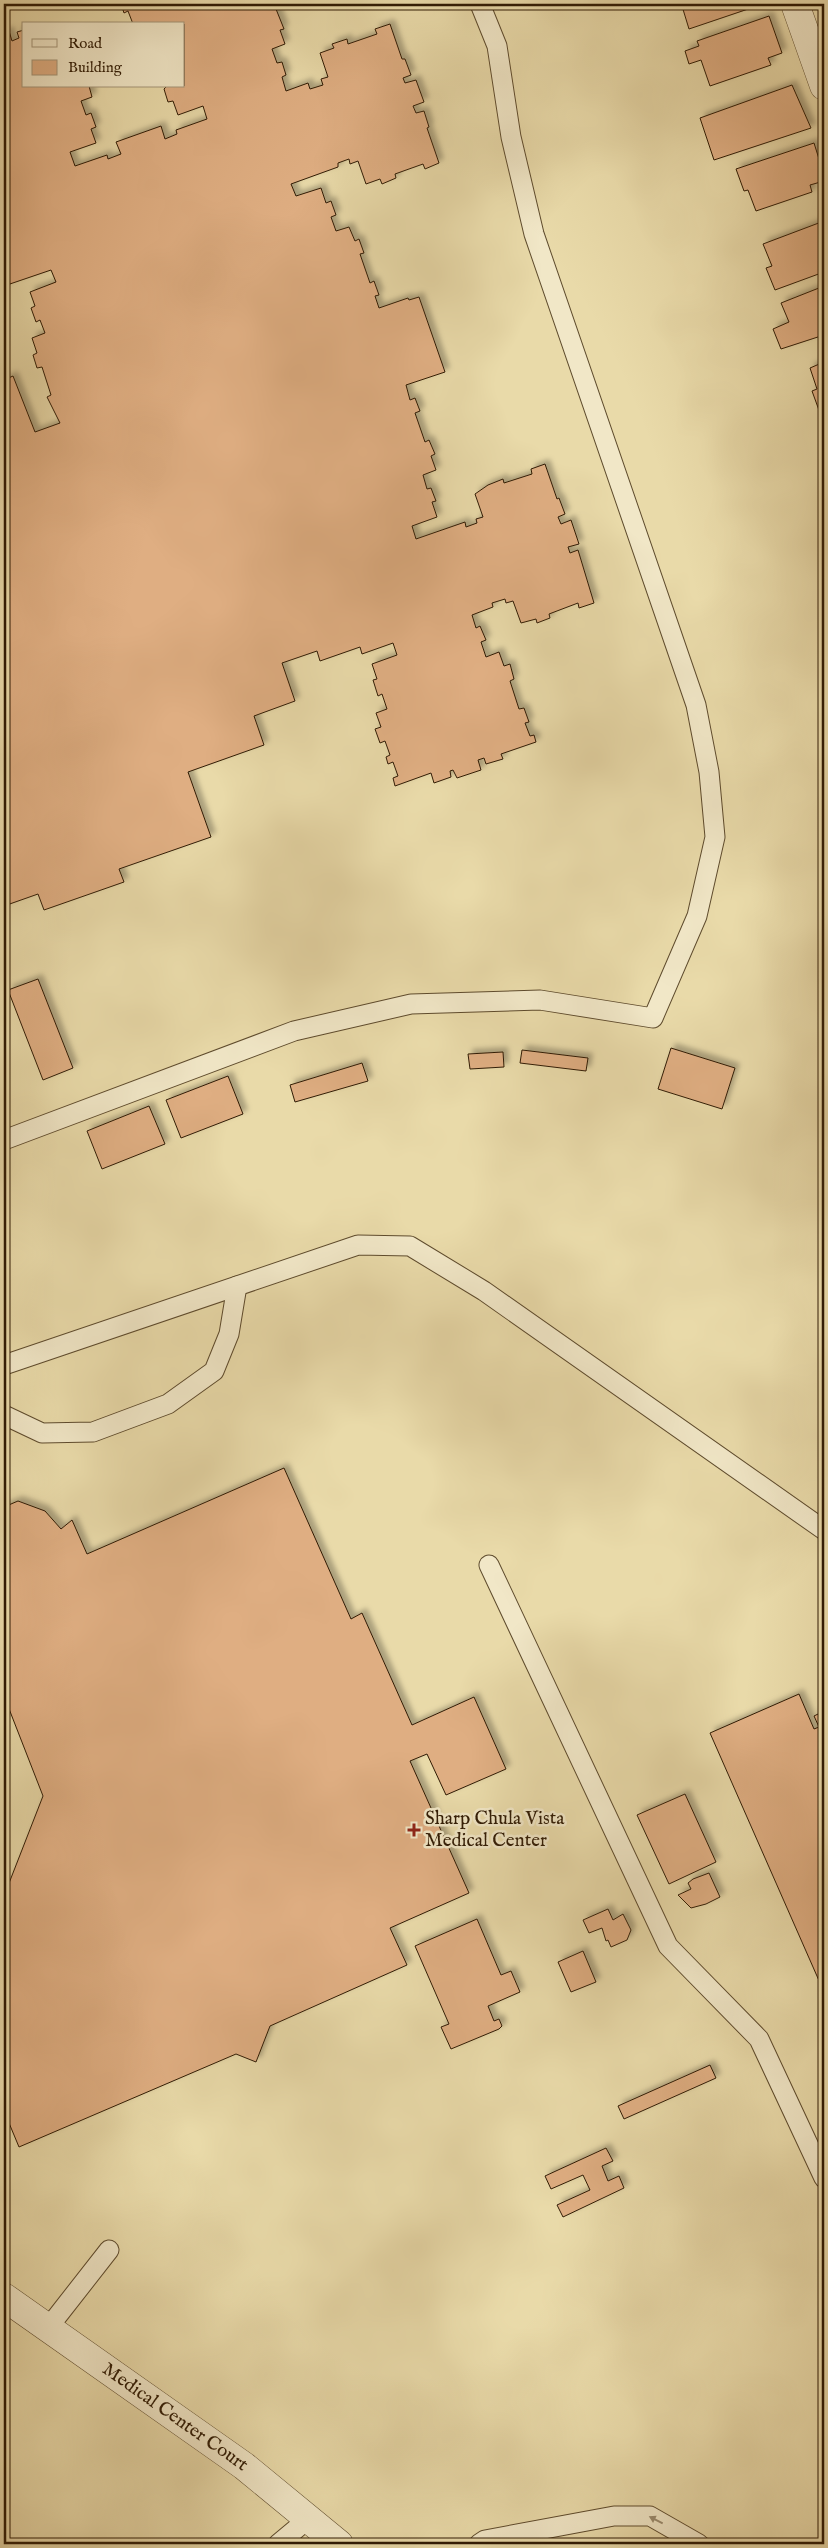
<svg xmlns="http://www.w3.org/2000/svg" width="828" height="2548" font-family="'IM FELL English',serif">
<style>
.building{fill:#dfae82;stroke:#301b04;filter:url(#shadow)}
.lines{fill:none;stroke-linecap:round;stroke-linejoin:round}
.service-casing{stroke:#5e4b2d;stroke-width:21}
.minor-casing{stroke:#5e4b2d;stroke-width:29}
.tertiary-casing{stroke:#5e4b2d;stroke-width:29}
.service{stroke:#f1e7c7;stroke-width:19}
.minor{stroke:#f1e7c7;stroke-width:28}
.tertiary{stroke:#f1e7c7;stroke-width:28}
.oneway{fill:#9a8b6f}
.poi-dot{fill:#8f2418;stroke:#f1e7c7;stroke-width:2}
.labels{text-anchor:middle;dominant-baseline:central;stroke-width:5;stroke-linejoin:round;paint-order:stroke}
.poi-label{font-size:19px;fill:#301b04;stroke:#f1e7c7;text-anchor:start}
.street-label{font-size:19px;fill:#301b04;stroke:#f1e7c7}
</style>
<defs>
<filter id="shadow"><feDropShadow dx="4.5" dy="-4.5" stdDeviation="2.5" flood-color="#0004"/></filter>
</defs>
<rect width="100%" height="100%" fill="#e9daa9"/>
<filter id="stains"><feTurbulence type="fractalNoise" baseFrequency=".004" numOctaves="4"/><feColorMatrix values="0 0 0 0 .2 0 0 0 0 .09 0 0 0 0 .02 0 0 0 .5 -.17"/></filter>
<radialGradient id="worn" r=".72"><stop offset=".6" stop-color="#630" stop-opacity="0"/><stop offset="1" stop-color="#630" stop-opacity=".3"/></radialGradient>
<g class="building">
<path d="M130,4H274L284,29L280,30L285,44L272,49L277,63L282,62L286,75L282,77L286,91L308,83L310,89L323,85L321,79L328,77L320,53L334,48L332,44L347,39L348,44L377,34L375,29L390,24L402,59H405L411,75L403,78L405,83L416,80L424,102L413,106L416,113L424,111L429,127L427,128L439,163L425,169L423,164L395,174L396,178L382,184L380,179L366,184L358,161L350,164L349,159L338,163V167L291,184L296,196L321,188L326,203L331,201L336,215L331,217L336,231L349,227L355,241L359,239L364,253L360,254L370,283L374,281L379,295L375,296L379,308L408,298L409,300L419,297L445,372L406,385L410,400L415,398L420,411L415,413L425,442L429,440L435,454L431,456L436,470L423,475L427,489L431,488L436,501L432,502L437,517L412,526L416,539L465,522L466,527L477,523L476,519L483,517L475,494L488,485L503,479L504,483L532,474L531,469L545,464L557,499L559,498L565,514L558,517L561,524L571,520L579,544L568,547L570,553L578,550L594,603L579,608L578,603L549,614L550,618L537,623L536,619L521,623L513,601L506,603L505,599L492,603L493,607L472,615L476,628L480,626L486,640L481,642L486,657L499,652L504,666L510,664L514,679L510,681L519,709L524,708L529,722L525,723L530,736L534,735L536,742L501,754L503,759L486,764L484,758L478,760L481,770L457,778L453,770L450,771L451,777L434,783L431,773L395,786L393,778L398,776L393,762L388,764L386,757L390,755L385,741L380,743L375,729L381,727L376,713L387,709L382,694L378,696L373,680L377,679L372,664L397,655L393,643L362,654L360,647L320,661L317,651L282,663L295,701L254,716L264,745L188,772L211,837L119,869L124,882L44,910L38,894L4,906V380L13,376L35,432L60,423L47,397L51,395L42,367L37,368L33,355L37,353L32,338L45,333L40,320L36,322L31,308L35,306L30,292L56,282L51,270L4,286V33L9,31L12,41L19,38L17,32L24,30V86H89L92,97L81,101L86,115L91,113L96,127L91,129L96,143L70,152L75,166L107,155L108,159L121,154L116,142L161,126L165,139L177,134L176,130L207,119L203,106L178,115L173,101L168,102L164,89L167,86H184V24H133L128,11L124,13L122,7Z"/>
<path d="M686,4H763L689,29L682,6Z"/>
<path d="M769,16L782,53L768,58L771,65L710,86L701,60L689,64L685,51L699,46L697,41Z"/>
<path d="M792,85L811,128L714,160L700,118Z"/>
<path d="M814,143L819,159L822,158L824,166V181L810,185L812,192L756,211L748,190L744,191L736,169Z"/>
<path d="M824,221V272L775,290L766,268L772,266L763,244Z"/>
<path d="M824,286V335L781,349L773,329L789,322L781,303Z"/>
<path d="M824,362V412L820,413L812,391L817,389L810,368Z"/>
<path d="M38,979L73,1068L43,1080L8,990Z"/>
<path d="M671,1048L735,1068L722,1109L658,1089Z"/>
<path d="M522,1050L588,1058L586,1071L520,1063Z"/>
<path d="M503,1052L504,1067L470,1069L468,1054Z"/>
<path d="M362,1063L368,1081L295,1102L290,1085Z"/>
<path d="M228,1076L243,1114L181,1138L166,1100Z"/>
<path d="M149,1106L165,1144L102,1169L87,1131Z"/>
<path d="M284,1468L351,1619L362,1613L412,1725L474,1697L506,1769L446,1795L427,1754L410,1761L469,1893L390,1928L407,1965L270,2026L256,2062L236,2054L19,2147L4,2111V1896L43,1796L4,1696V1507L18,1501L45,1511L61,1529L72,1520L87,1554Z"/>
<path d="M799,1694L814,1729L819,1727L814,1716L824,1711V1992L710,1733Z"/>
<path d="M685,1794L716,1862L669,1884L637,1815Z"/>
<path d="M709,1873L720,1897L706,1904L691,1908L678,1895L691,1889L688,1883L693,1879Z"/>
<path d="M608,1909L613,1920L623,1914L631,1930L627,1940L611,1947L608,1940L606,1941L602,1928L589,1933L583,1920Z"/>
<path d="M477,1919L501,1975L511,1971L520,1992L488,2006L494,2021L499,2019L502,2026L499,2029L451,2049L441,2027L449,2024L415,1946Z"/>
<path d="M583,1951L596,1982L571,1992L558,1962Z"/>
<path d="M710,2065L716,2078L624,2119L618,2106Z"/>
<path d="M606,2148L613,2161L602,2166L608,2181L619,2176L624,2188L563,2217L557,2205L590,2190L583,2175L551,2189L545,2176Z"/>
</g>
<g class="lines">
<g class="service-casing">
<g id="service">
<path d="M4,1140L294,1031L411,1004L540,1000L653,1018L697,916L715,837L709,772L696,705L534,234L511,137L497,46L480,4"/>
<path d="M4,1365L358,1245L410,1246L484,1291L824,1530"/>
<path d="M4,1415L42,1433L93,1432L168,1404L214,1371L229,1334L237,1286"/>
<path d="M489,1565L668,1946L759,2039L824,2178"/>
<path d="M48,2328L109,2250"/>
<path d="M278,2544L308,2519"/>
<path d="M479,2544L485,2540L614,2516H650L699,2544"/>
</g>
</g>
<g class="minor-casing">
<path id="minor" d="M795,4L824,86"/>
</g>
<g class="tertiary-casing">
<g id="tertiary">
<path id="s1" d="M4,2297L244,2466L339,2544"/>
</g>
</g>
<use href="#service" class="service"/>
<use href="#minor" class="minor"/>
<use href="#tertiary" class="tertiary"/>
</g>
<defs><path id="oneway-solid" d="M-6-.8H1V-3.2L6.5 0L1 3.2V.8H-6Z" transform="scale(1.25)"/></defs>
<use class="oneway" href="#oneway-solid" transform="translate(656 2520) rotate(-153)"/>
<path class="poi-dot" d="M411.5 1822.5h5v5h5v5h-5v5h-5v-5h-5v-5h5z"/>
<g class="labels">
<g class="poi-label">
<text x="425" y="1819">Sharp Chula Vista<tspan x="425" dy="22">Medical Center</tspan></text>
</g>
<g class="street-label">
<text stroke="none"><textPath href="#s1" startOffset="209">Medical Center Court</textPath></text>
</g>
</g>
<rect width="828" height="2548" fill="none" stroke="#e9daa9" stroke-width="20"/>
<rect x="5" y="5" width="818" height="2538" fill="none" stroke="#301b04" stroke-width="2.5"/>
<rect x="10" y="10" width="808" height="2528" fill="none" stroke="#301b04"/>
<rect x="22" y="22" width="162" height="65" fill="#f1e7c7" stroke="#a49579"/>
<rect x="32" y="39" width="25" height="8" fill="#f1e7c7" stroke="#a49579"/>
<text x="68" y="48" font-size="15" fill="#301b04">Road</text>
<rect x="32" y="60" width="25" height="15" fill="#dfae82" stroke="#a49579"/>
<text x="68" y="72" font-size="15" fill="#301b04">Building</text>
<rect width="100%" height="100%" filter="url(#stains)"/>
<rect width="100%" height="100%" fill="url(#worn)"/>
</svg>
